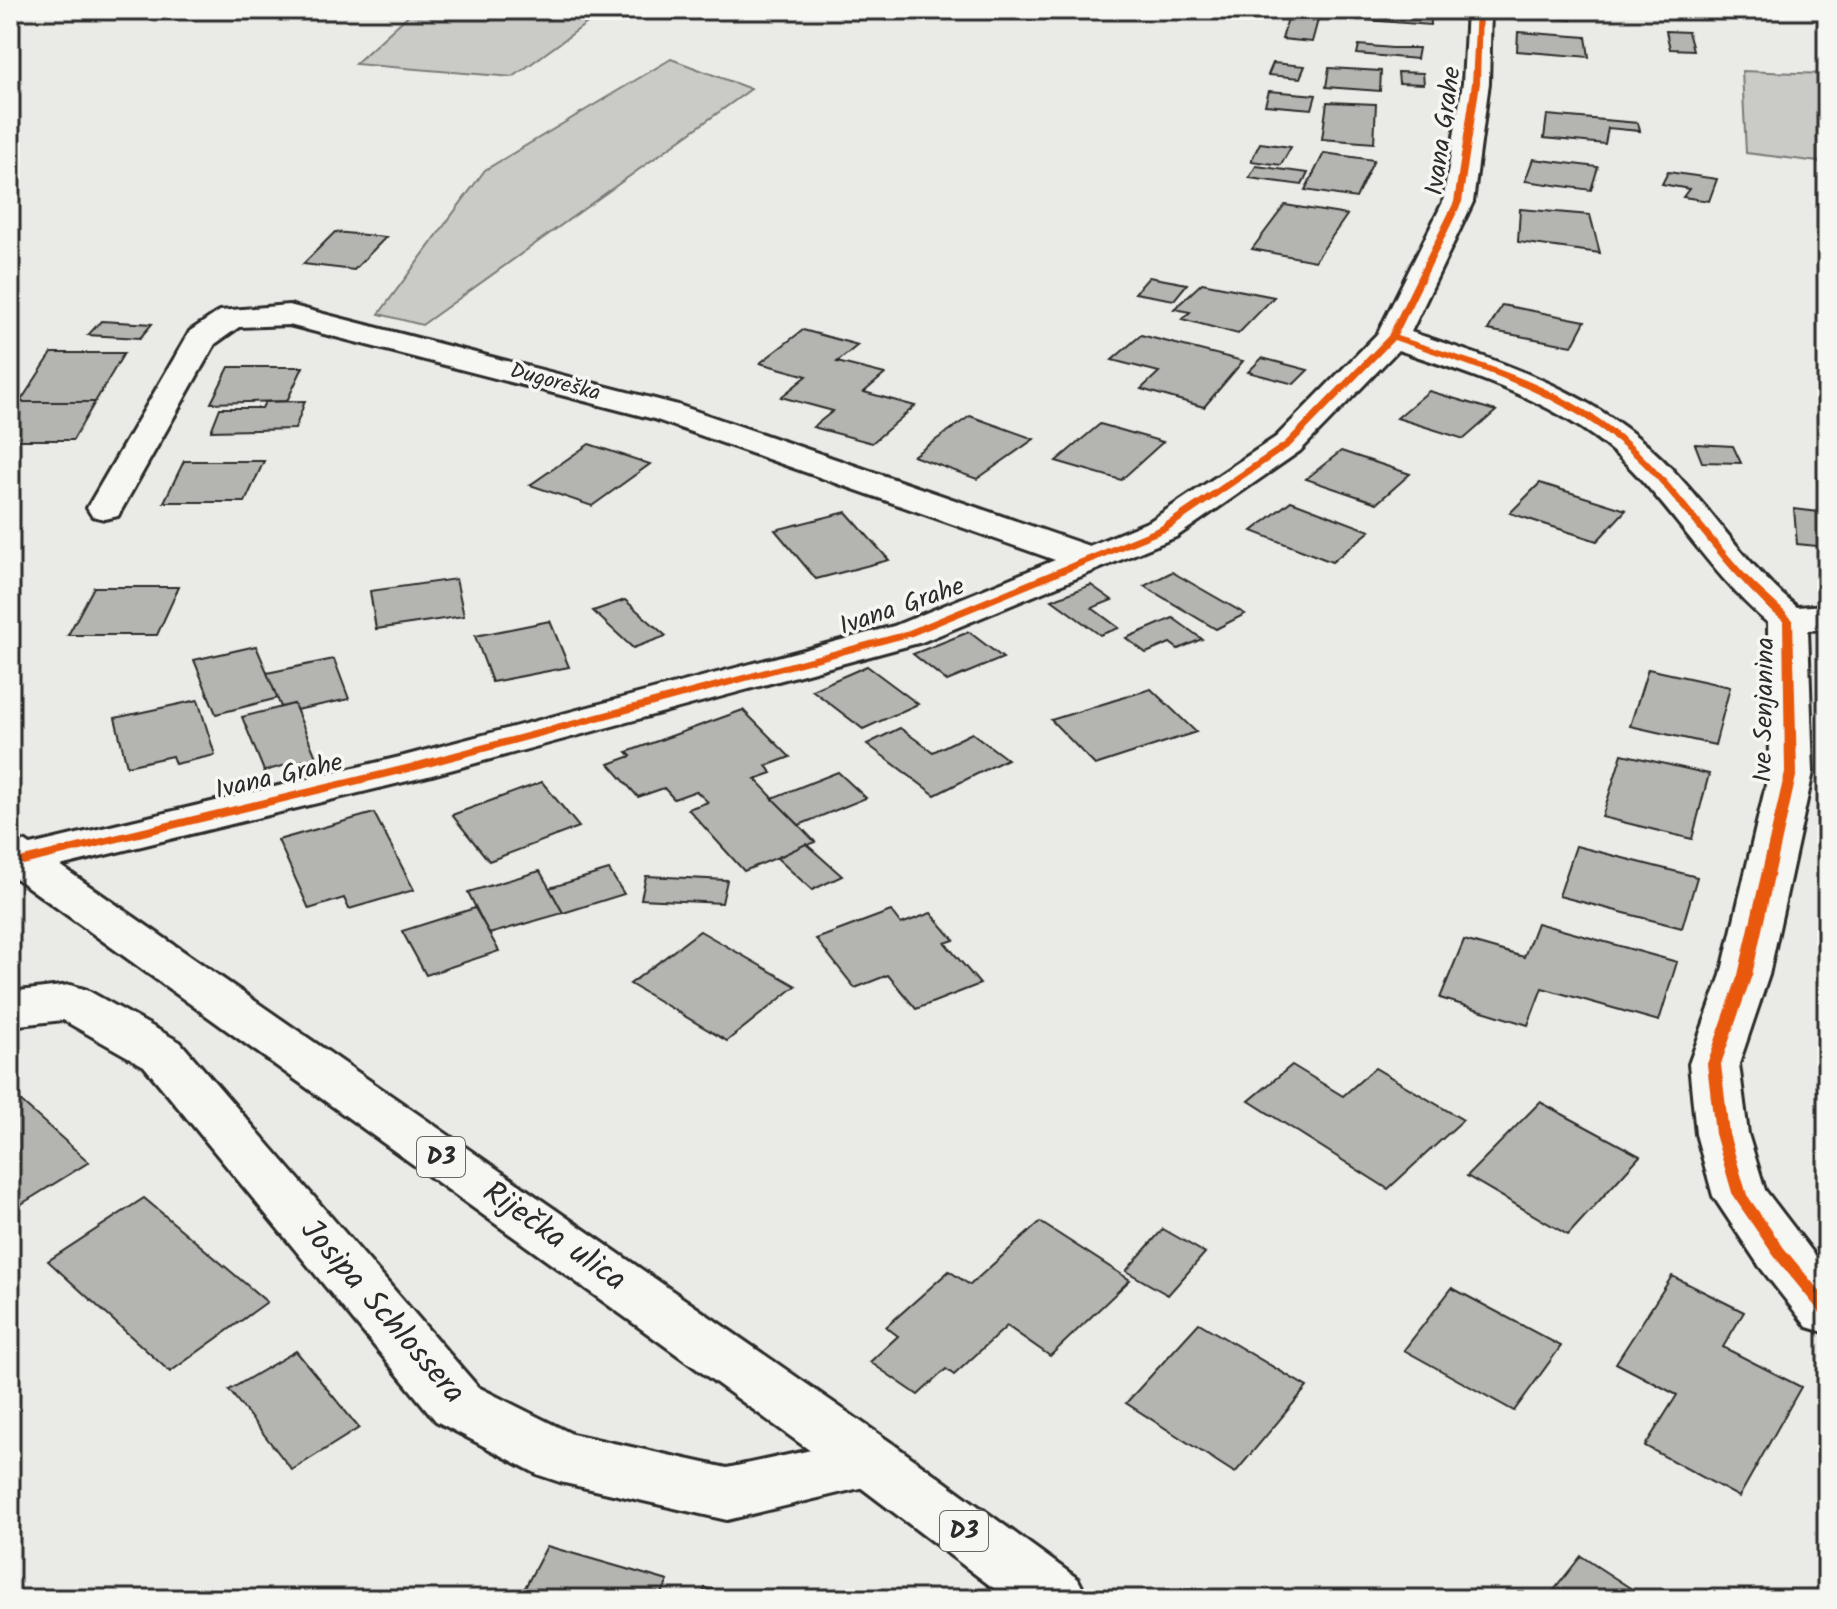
<svg xmlns="http://www.w3.org/2000/svg" width="1837" height="1609" font-family="Kalam,sans-serif">
<style>
.green{fill:#cacac7;stroke:#7a7a79;stroke-width:2}
.building{fill:#b4b4b1;stroke:#2b2b2b;stroke-width:2}
.lines{fill:none;stroke-linecap:round;stroke-linejoin:round}
.street-casing{stroke:#2b2b2b;stroke-width:6}
.primary-casing{stroke:#2b2b2b;stroke-width:6}
.street{fill:#f6f6f2;fill-rule:evenodd}
.primary{fill:#f6f6f2;fill-rule:evenodd}
.cycleway-casing{stroke:#f6f6f2;stroke-width:5}
.cycleway{fill:#e8590c;fill-rule:evenodd}
.labels{text-anchor:middle;dominant-baseline:central;stroke-width:7;stroke-linejoin:round;paint-order:stroke}
.far-street-label{font-size:22px;fill:#2b2b2b;stroke:#f6f6f2}
.shield{fill:#f6f6f2;stroke:#686867;stroke-width:2}
.shield-label{font-size:24px;font-weight:bold;fill:#2b2b2b}
.street-label{font-size:26px;fill:#2b2b2b;stroke:#f6f6f2}
.near-street-label{font-size:32px;fill:#2b2b2b;stroke:#f6f6f2}
</style>
<rect width="100%" height="100%" fill="#eaeae6"/>
<filter id="ink" filterUnits="userSpaceOnUse"><feTurbulence type="fractalNoise" baseFrequency=".0125" numOctaves="2"/><feDisplacementMap in="SourceGraphic" scale="16" xChannelSelector="R" yChannelSelector="G"/><feConvolveMatrix kernelMatrix="1 2 1 2 8 2 1 2 1" color-interpolation-filters="sRGB"/></filter>
<g filter="url(#ink)">
<g class="green">
<path d="M414,10H605L513,77L355,64Z"/>
<path d="M671,59L751,89L422,325L379,314L485,170Z"/>
<path d="M1742,71L1827,74V163L1746,153Z"/>
</g>
<g class="building">
<path d="M1357,10H1389L1433,14L1430,25L1355,19Z"/>
<path d="M1533,10H1575L1571,20L1530,15Z"/>
<path d="M1288,18L1318,20L1312,42L1282,39Z"/>
<path d="M1666,31L1688,32L1693,50L1670,49Z"/>
<path d="M1518,32L1586,37L1589,57L1517,51Z"/>
<path d="M1359,45L1392,48H1419L1417,59L1357,54Z"/>
<path d="M1273,63L1305,66L1300,78L1268,75Z"/>
<path d="M1329,68L1381,71L1380,91L1326,87Z"/>
<path d="M1398,72L1423,73L1424,84L1399,83Z"/>
<path d="M1269,91L1316,95L1312,109L1265,105Z"/>
<path d="M1327,102L1376,104L1374,143L1322,139Z"/>
<path d="M1547,115L1638,123L1640,131L1608,128L1605,144L1544,138Z"/>
<path d="M1260,143L1291,147L1281,165L1251,161Z"/>
<path d="M1324,153L1374,160L1356,198L1305,190Z"/>
<path d="M1533,159L1598,167L1591,190L1525,181Z"/>
<path d="M1256,166L1308,173L1302,185L1249,178Z"/>
<path d="M1668,172L1717,179L1709,201L1683,197L1689,189L1662,184Z"/>
<path d="M1285,205L1347,215L1315,261L1252,249Z"/>
<path d="M1520,209L1590,215L1600,253L1518,242Z"/>
<path d="M335,232L386,237L354,270L303,264Z"/>
<path d="M1149,277L1187,284L1174,300L1135,293Z"/>
<path d="M1202,283L1274,297L1238,334L1182,319L1190,312L1174,309Z"/>
<path d="M1502,305L1585,321L1572,346L1488,330Z"/>
<path d="M101,321L152,324L140,338L88,335Z"/>
<path d="M803,330L858,345L837,362L885,374L864,392L915,406L872,443L813,427L833,411L781,397L807,376L760,363Z"/>
<path d="M1141,335L1243,361L1204,407L1141,389L1159,372L1112,360Z"/>
<path d="M52,353H124L95,402H20Z"/>
<path d="M1262,358L1308,370L1294,384L1248,372Z"/>
<path d="M229,367H303L287,401L211,403Z"/>
<path d="M1429,391L1496,411L1464,439L1397,418Z"/>
<path d="M305,401L295,429L211,431L220,408H262L265,402Z"/>
<path d="M20,402H95L73,440H10V418Z"/>
<path d="M970,416L1034,439L977,479L913,456Z"/>
<path d="M1100,424L1163,442L1121,480L1056,461Z"/>
<path d="M589,444L650,464L592,506L530,485Z"/>
<path d="M1695,444L1733,446L1741,463L1702,462Z"/>
<path d="M1341,451L1410,474L1377,503L1306,479Z"/>
<path d="M184,461H264L245,502H164Z"/>
<path d="M1818,478L1827,480V513L1821,512Z"/>
<path d="M1540,483L1626,510L1597,541L1510,513Z"/>
<path d="M1291,501L1370,531L1332,562L1252,531Z"/>
<path d="M1794,509L1827,513V547L1797,544Z"/>
<path d="M846,512L889,560L816,579L775,530Z"/>
<path d="M1172,572L1245,614L1216,629L1144,586Z"/>
<path d="M456,579L464,616L376,629L370,591Z"/>
<path d="M1091,585L1112,600L1092,608L1119,628L1100,635L1052,600Z"/>
<path d="M94,587H179L157,635H68Z"/>
<path d="M625,600L666,636L633,648L593,611Z"/>
<path d="M1173,618L1202,639L1178,649L1170,643L1146,653L1126,638Z"/>
<path d="M550,621L569,667L492,682L475,636Z"/>
<path d="M969,632L1003,658L947,681L913,654Z"/>
<path d="M256,646L278,698L216,714L194,660Z"/>
<path d="M334,659L349,699L296,710L294,704L281,707L267,673Z"/>
<path d="M867,666L918,704L863,729L812,690Z"/>
<path d="M1648,669L1730,687L1715,745L1630,726Z"/>
<path d="M1151,689L1196,732L1095,765L1051,720Z"/>
<path d="M198,700L215,755L175,764L172,756L127,766L115,718Z"/>
<path d="M294,704L316,757L264,771L242,717Z"/>
<path d="M743,710L790,757L766,766L772,773L755,779L815,842L744,871L688,809L708,802L696,791L674,799L664,788L638,797L609,764L631,756L627,752Z"/>
<path d="M900,728L933,752L972,733L1007,759L935,795L867,744Z"/>
<path d="M1622,754L1709,774L1692,839L1602,817Z"/>
<path d="M838,772L866,798L799,825L772,798Z"/>
<path d="M542,782L579,827L489,861L452,815Z"/>
<path d="M374,813L414,890L349,909L344,898L309,909L278,840Z"/>
<path d="M806,844L842,876L812,890L777,858Z"/>
<path d="M1576,846L1697,877L1682,928L1559,896Z"/>
<path d="M609,870L624,894L563,913L549,888Z"/>
<path d="M540,871L563,913L489,934L468,892Z"/>
<path d="M646,876L727,880L722,903L641,899Z"/>
<path d="M475,908L499,951L426,975L402,931Z"/>
<path d="M891,911L901,924L931,913L954,940L945,943L980,984L916,1009L888,975L855,988L816,939Z"/>
<path d="M1537,923L1677,962L1659,1021L1542,988L1528,1025L1440,998L1464,940L1524,957Z"/>
<path d="M700,931L796,986L727,1041L630,984Z"/>
<path d="M1292,1065L1343,1096L1375,1068L1463,1120L1388,1189L1249,1101Z"/>
<path d="M10,1092L89,1162L10,1211Z"/>
<path d="M1540,1102L1640,1156L1568,1235L1467,1176Z"/>
<path d="M144,1198L267,1302L170,1372L48,1261Z"/>
<path d="M1040,1222L1130,1280L1050,1356L1007,1326L954,1375L946,1369L918,1395L870,1362L898,1336L886,1327L949,1271L970,1285Z"/>
<path d="M1163,1229L1205,1253L1168,1295L1126,1271Z"/>
<path d="M1672,1276L1744,1312L1723,1347L1801,1387L1739,1497L1645,1446L1677,1395L1616,1363Z"/>
<path d="M1452,1288L1561,1346L1514,1411L1404,1350Z"/>
<path d="M1199,1323L1307,1387L1235,1473L1126,1403Z"/>
<path d="M296,1351L359,1428L292,1470L229,1390Z"/>
<path d="M547,1546L668,1581L659,1599H519Z"/>
<path d="M1581,1556L1647,1599H1547Z"/>
<path d="M705,1588L761,1599H701Z"/>
<path d="M857,1589L897,1599H854Z"/>
</g>
<g class="lines">
<g class="street-casing">
<g id="street">
<path d="M1467,10H1491L1489,83L1473,202L1411,332C1500,362 1592,390 1661,458C1709,505 1744,564 1797,607L1827,605V629L1808,630L1813,772L1769,975L1739,1064L1748,1134L1765,1190L1827,1271V1333L1807,1327L1760,1267L1713,1196L1696,1134L1689,1064L1721,975L1769,772L1768,623C1718,581 1683,525 1639,477C1576,407 1484,379 1398,350L1300,451L1176,537L922,642L428,776L23,875L10,872V850L404,756L894,626L1055,560L654,419L289,325L239,327L215,344L118,516L105,519L92,516L87,508L186,338L190,331L220,311L289,305L678,405L1089,546L1150,521L1276,437L1378,333L1443,202L1463,83Z"/>
<path d="M70,985L87,990L180,1042L478,1387L572,1434L727,1468L872,1437L893,1444L902,1462L893,1480L727,1520L560,1482L539,1475L436,1421L144,1066L63,1020L10,1026V992Z"/>
</g>
</g>
<g class="primary-casing">
<path id="primary" d="M10,838L26,842L893,1444L1078,1579L1088,1599H1008L851,1480L10,874Z"/>
</g>
<use href="#street" class="street"/>
<use href="#primary" class="primary"/>
<g class="cycleway-casing">
<path id="cycleway" d="M1476,10H1482L1480,83L1462,202L1397,336C1465,358 1539,378 1599,419C1656,458 1692,514 1737,565C1754,585 1775,601 1793,620L1797,772L1752,975L1721,1064L1729,1134L1747,1195L1784,1248L1827,1300V1317L1822,1315L1774,1256L1733,1196L1715,1134L1707,1064L1738,975L1785,772L1783,621C1730,577 1694,520 1648,470C1580,398 1484,371 1394,340L1291,446L1167,531L912,636L417,770L23,865L17,861L23,857L410,764L904,632L1159,527L1285,442L1388,336L1454,202L1472,83Z"/>
</g>
<use href="#cycleway" class="cycleway"/>
</g>
</g>
<g class="labels">
<g class="far-street-label">
<text transform="translate(555 383) rotate(15)">Dugoreška</text>
</g>
<g class="shield">
<rect x="417" y="1137" width="48" height="40" rx="6"/>
<rect x="940" y="1511" width="48" height="40" rx="6"/>
</g>
<g class="shield-label">
<text x="441" y="1157">D3</text>
<text x="964" y="1531">D3</text>
</g>
<g class="street-label">
<text transform="translate(1444 131) rotate(-82)">Ivana Grahe</text>
<text transform="translate(902 607) rotate(-19)">Ivana Grahe</text>
<text transform="translate(1765 710) rotate(-89)">Ive Senjanina</text>
<text transform="translate(279 777) rotate(-13)">Ivana Grahe</text>
</g>
<g class="near-street-label">
<text transform="translate(554 1237) rotate(35)">Riječka ulica</text>
<text transform="translate(382 1312) rotate(49)">Josipa Schlossera</text>
</g>
</g>
<rect width="1837" height="1609" fill="none" stroke="#f6f6f2" stroke-width="40"/>
<rect x="20" y="20" width="1797" height="1569" fill="none" stroke="#2b2b2b" stroke-width="3" filter="url(#ink)"/>
</svg>
